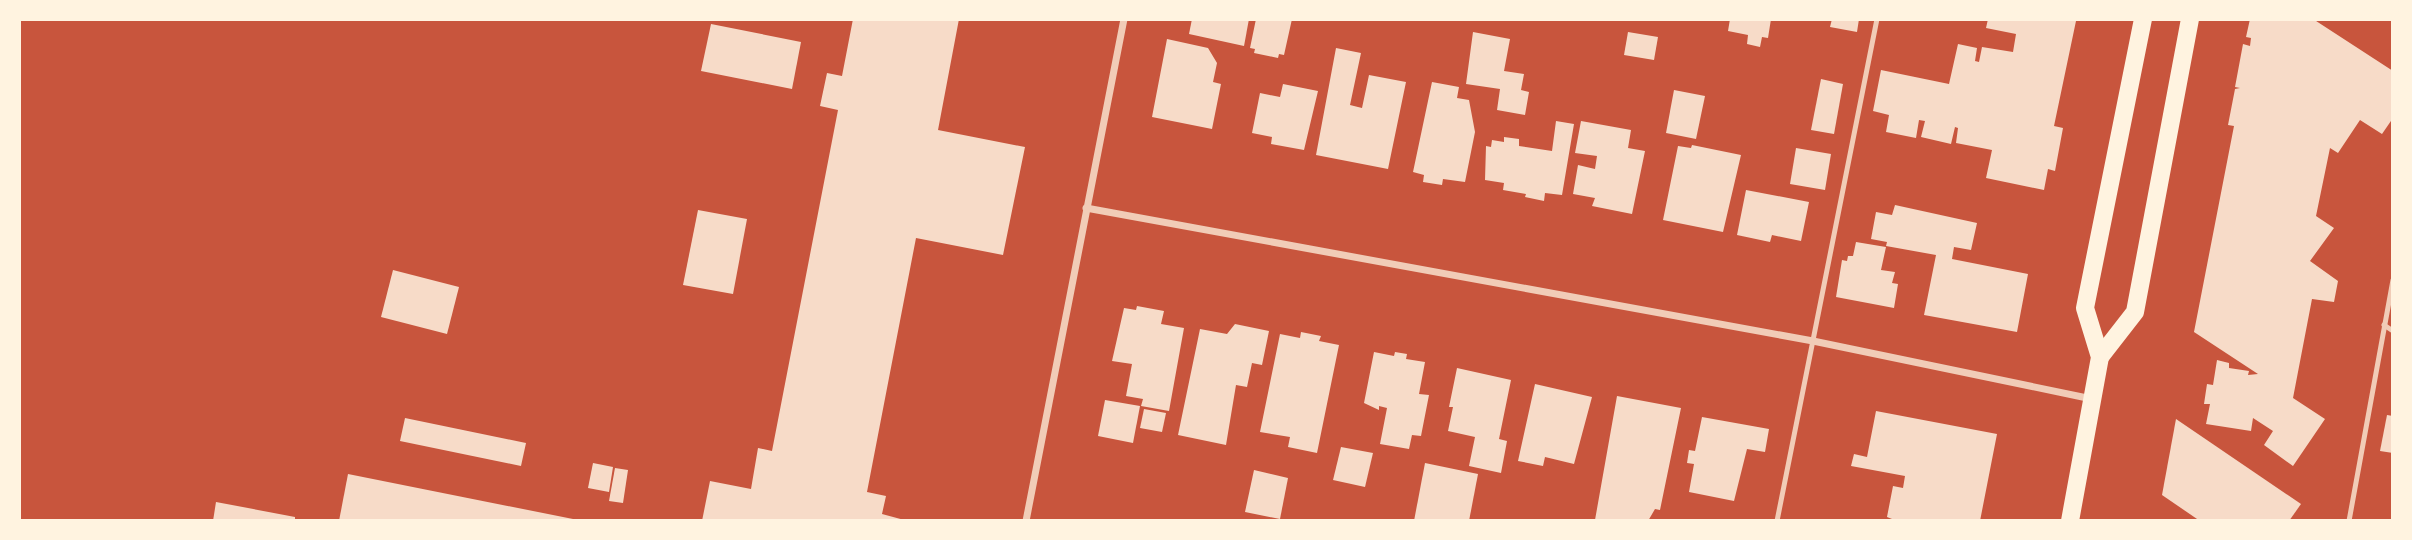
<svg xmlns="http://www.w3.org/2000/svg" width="2412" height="540" font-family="'Titillium Web',sans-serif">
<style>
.building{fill:#f7dbc8}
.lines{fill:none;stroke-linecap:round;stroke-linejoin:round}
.service{stroke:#f1ccb7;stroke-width:5}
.minor{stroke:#f1ccb7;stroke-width:7}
.primary{stroke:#fff3e0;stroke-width:18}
</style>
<rect width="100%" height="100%" fill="#c8553d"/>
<g class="building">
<path d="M853,19H959L938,130L1025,147L1003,255L916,238L867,492L886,496L882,514L908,521H702L710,481L751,489L758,448L772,451L838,110L820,106L827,73L842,76Z"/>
<path d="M1192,19H1249L1244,46L1189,34Z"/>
<path d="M1256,19H1292L1284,55L1279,54L1278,58L1254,53L1255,49L1250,48Z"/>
<path d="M1730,19H1771L1768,38L1762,37L1760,47L1747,44L1748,35L1728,31Z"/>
<path d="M1832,19H1859L1857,32L1830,27Z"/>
<path d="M1988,19L2076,21L2054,126L2063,128L2055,171L2048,169L2044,190L1986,178L1992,150L1956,143L1958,128L1955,127L1951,144L1921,137L1925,121L1919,120L1916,138L1886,132L1889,115L1873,111L1881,70L1949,84L1958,44L1977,48L1975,61L1979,62L1982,47L2013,52L2016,34L1986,28Z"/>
<path d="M2250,19H2313L2393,71V118L2382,134L2360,120L2338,153L2330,148L2316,216L2334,228L2310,261L2338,281L2334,302L2312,299L2293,398L2325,419L2293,466L2264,445L2273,431L2253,418L2251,431L2206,424L2210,404H2204L2207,384L2213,385L2217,360L2229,363V368L2249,371L2248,375L2258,374L2194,332L2234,126L2228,125L2235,89L2240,88L2235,87L2243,44L2250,46L2251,38L2246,37Z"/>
<path d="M711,24L801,42L792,89L701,71Z"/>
<path d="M1473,32L1510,39L1504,71L1524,74L1521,90L1529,92L1525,115L1497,110L1500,89L1466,84Z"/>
<path d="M1628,32L1658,37L1654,60L1624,55Z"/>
<path d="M1167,39L1208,48L1217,63L1213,82L1221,84L1212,129L1152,117Z"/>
<path d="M1336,48L1361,53L1350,105L1362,108L1369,75L1406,82L1388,169L1316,155Z"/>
<path d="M1821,79L1843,84L1834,134L1811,130Z"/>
<path d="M1432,82L1459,87L1457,98L1469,100L1475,132L1465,182L1443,179L1442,185L1423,182L1424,175L1413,172Z"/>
<path d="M1283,84L1318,91L1304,150L1271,144L1272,137L1252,133L1260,93L1280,97Z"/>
<path d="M1674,90L1705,96L1696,139L1666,133Z"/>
<path d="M1556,121L1574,124L1562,195L1545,193L1544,201L1525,197L1526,194L1503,190L1504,183L1485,180L1486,146L1491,147L1492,140L1504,142V137L1519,139V146L1552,151Z"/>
<path d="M1581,121L1631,130L1628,148L1645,151L1632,214L1592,206L1595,198L1573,194L1578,165L1595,169L1597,156L1575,153Z"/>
<path d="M1692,145L1741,155L1723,232L1663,220L1678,146L1691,148Z"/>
<path d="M1796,148L1831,154L1825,190L1790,184Z"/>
<path d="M1746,190L1809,202L1801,241L1772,235L1770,242L1737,235Z"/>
<path d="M1895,205L1977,223L1971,250L1954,247L1952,259L2028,274L2017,332L1924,315L1936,255L1886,246L1887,242L1871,239L1876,212L1892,215Z"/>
<path d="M698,210L747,219L733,294L683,285Z"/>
<path d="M1856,242L1886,247L1881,270L1895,272L1892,283L1898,284L1894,308L1836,297L1842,260L1847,261L1848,256H1853Z"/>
<path d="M393,270L459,287L447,334L381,317Z"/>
<path d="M1137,306L1164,311L1161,324L1184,328L1169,411L1141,406L1143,399L1126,396L1132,364L1112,361L1124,308L1136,310Z"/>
<path d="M1235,324L1269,331L1262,365L1252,363L1247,387L1236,385L1226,445L1178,435L1200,329L1227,334Z"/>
<path d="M1301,332L1321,336L1319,341L1339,345L1317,453L1288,447L1290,437L1260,432L1280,334L1300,338Z"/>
<path d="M1374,352L1394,356L1395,352L1407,354L1406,359L1425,362L1419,394L1429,395L1421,436L1412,435L1409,449L1380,444L1387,408L1379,406V410L1364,403Z"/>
<path d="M1457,368L1511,380L1499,439L1507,441L1501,473L1469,466L1475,437L1448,431L1453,407H1449Z"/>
<path d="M1535,384L1592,397L1574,464L1545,457L1543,466L1518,461Z"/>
<path d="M1617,396L1681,408L1660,510L1655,509L1648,521L1595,520Z"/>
<path d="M1105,400L1140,406L1133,443L1098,436Z"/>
<path d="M1144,409L1166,413L1162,432L1140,428Z"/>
<path d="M1876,411L1997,434L1980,521H1897L1887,517L1893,486L1903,488L1905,476L1851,466L1854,454L1867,457Z"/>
<path d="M2387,415L2393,416V453L2380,451Z"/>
<path d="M1702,417L1769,429L1765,452L1747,449L1734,501L1689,492L1694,464L1687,463L1689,450L1695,451Z"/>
<path d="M405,418L526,443L521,466L400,441Z"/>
<path d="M2176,419L2301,504L2289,521H2200L2162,495Z"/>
<path d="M1341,447L1373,453L1365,487L1333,480Z"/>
<path d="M593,463L613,467L609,492L588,488Z"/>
<path d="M1425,463L1478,474L1469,521H1414Z"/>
<path d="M615,468L628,470L623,503L609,501Z"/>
<path d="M1254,470L1288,478L1280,519L1245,512Z"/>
<path d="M348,474L578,520V521H339Z"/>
<path d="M216,502L295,517V521H213Z"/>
</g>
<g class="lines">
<g class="service">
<path d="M2384,325L2393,331"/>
<path d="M1777,521L1877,19"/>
<path d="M2349,521L2393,280"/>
</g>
<g class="minor">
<path d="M1086,208L1813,341L2092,399"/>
<path d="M1026,521L1124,19"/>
</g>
<g class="primary">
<path d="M2100,357L2135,312L2190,19"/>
<path d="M2070,521L2100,357L2085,308L2143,19"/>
</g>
</g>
<rect width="2412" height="540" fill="none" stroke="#fff3e0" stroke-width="42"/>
</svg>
